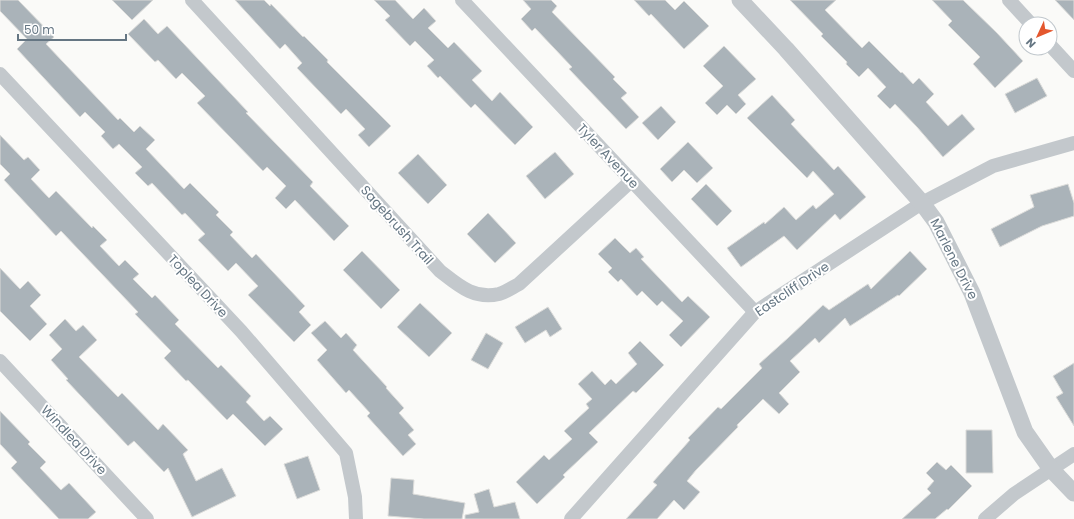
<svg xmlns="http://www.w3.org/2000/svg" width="1074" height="519" font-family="Poppins,sans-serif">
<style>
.building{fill:#aab3b9;stroke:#dcdcda}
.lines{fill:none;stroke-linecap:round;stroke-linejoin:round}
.minor{stroke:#c3c8cc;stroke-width:14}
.tertiary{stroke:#c3c8cc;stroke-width:17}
.labels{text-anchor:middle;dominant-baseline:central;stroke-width:4;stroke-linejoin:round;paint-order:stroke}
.street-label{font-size:13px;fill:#657683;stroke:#fff}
</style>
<rect width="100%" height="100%" fill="#fafaf8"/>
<g class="building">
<path d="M0,0H18L54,37L46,44L118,120L120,118L134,132L140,126L155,140L146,149L184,189L190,183L219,212L216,215L233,232L230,235L252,258L256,254L305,306L299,312L311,325L294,342L248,295L258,286L236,263L228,271L198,240L205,234L185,213L182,215L152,183L148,186L135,173L142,167L119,144L113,149L101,136L105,132L85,112L80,117L17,49L27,39L0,11Z"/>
<path d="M112,0H153L132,20Z"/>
<path d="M235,0H264L270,6L271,4L303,37L304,36L328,60L327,62L391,126L369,147L358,135L365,129L346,109L341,114L297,68L302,63L285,44L280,49Z"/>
<path d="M374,0H395L413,19L424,8L436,21L428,28L448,48L454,42L482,71L472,80L492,101L500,92L533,127L515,145L475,104L471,108L440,76L438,78L427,66L434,60L415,41L410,46L385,20L390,16Z"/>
<path d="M523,0H551L557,6L552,12L615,77L613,79L627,93L621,98L639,117L626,129L569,69L572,67L535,28L532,31L521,19L531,9Z"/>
<path d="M634,0H665L675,10L684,1L709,26L684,49L651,14L649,16Z"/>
<path d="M790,0H836L825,10L862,48L869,41L901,73L902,72L913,84L919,78L934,94L926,102L948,126L962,114L975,129L943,157L917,127L895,104L890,109L877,96L886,87L868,68L859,77L846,64L847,62L821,36L823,34Z"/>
<path d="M932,0H963L997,33L1023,61L995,88L973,64L980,57L948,25L952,21Z"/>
<path d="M1055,0H1074V20Z"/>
<path d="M144,19L158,34L167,26L248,112L246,113L313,182L310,186L349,226L334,241L295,200L286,209L275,198L286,186L267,167L263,171L197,103L205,96L182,73L176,79L158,60L155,62L128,34Z"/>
<path d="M724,46L756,79L738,95L746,104L736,114L727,105L717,115L705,103L723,86L703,66Z"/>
<path d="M1037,78L1047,96L1015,113L1005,94Z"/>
<path d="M772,95L795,120L791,124L834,170L838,166L866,197L840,220L835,214L797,250L784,236L741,267L727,248L764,222L765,224L784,207L796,220L813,205L816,209L834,194L813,171L807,178L747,118Z"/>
<path d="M661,106L676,122L658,140L642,123Z"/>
<path d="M0,135L24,160L28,157L40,170L31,179L49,198L56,191L92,228L93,226L107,240L100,246L119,266L125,260L139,274L133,279L152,298L155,295L179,320L175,324L218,368L221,365L251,396L246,402L264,421L270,416L283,429L265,446L233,414L227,420L188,380L186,381L164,358L171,351L135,314L138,312L61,231L56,236L4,180L10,174L0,164Z"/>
<path d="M688,142L713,168L697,183L684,170L672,182L660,169Z"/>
<path d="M555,152L574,174L545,199L526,176Z"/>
<path d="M418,154L447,185L428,204L398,173Z"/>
<path d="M706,184L732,211L717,226L691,199Z"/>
<path d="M1068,184L1074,203V216L1042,226L1000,247L991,229L1034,207L1030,195Z"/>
<path d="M488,213L516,243L495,263L467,234Z"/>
<path d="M615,238L630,253L636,248L644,257L641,259L682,302L688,296L710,317L681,347L669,335L683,321L662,301L657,306L642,291L637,296L621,279L618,282L608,272L612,268L598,254Z"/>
<path d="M362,251L400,290L381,309L343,270Z"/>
<path d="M910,251L927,269L899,296L898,295L850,326L845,318L819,343L815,338L790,361L800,372L779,393L789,404L779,414L763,399L737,425L738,427L696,470L687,481L700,492L684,510L674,500L657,519H626L657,485L653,482L690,440L688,438L718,407L721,409L762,368L759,364L788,338L823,305L829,310L868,284L871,289Z"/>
<path d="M0,268L20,289L28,281L41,295L30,306L47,324L30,341L0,311Z"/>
<path d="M420,303L452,333L429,357L397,327Z"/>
<path d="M548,307L562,329L550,337L546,330L525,343L515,327Z"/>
<path d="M65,319L76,331L83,325L97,340L79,357L118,397L122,393L158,430L163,424L188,450L183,454L196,481L222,468L236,496L192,517L168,468L164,472L134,441L128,446L66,380L68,379L51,360L62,349L49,335Z"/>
<path d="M325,321L341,338L346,333L357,345L353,350L387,387L386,388L404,408L399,413L414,430L408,435L416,444L403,456L367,416L370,413L349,390L346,393L317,360L327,350L311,333Z"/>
<path d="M486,333L503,343L488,369L471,360Z"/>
<path d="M640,341L664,365L636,393L633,391L589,433L598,442L563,475L565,477L537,504L516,482L544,455L549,460L572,439L564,431L589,408L586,404L592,399L578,384L592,371L605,385L611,379L616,384L637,364L628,353Z"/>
<path d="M1074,363V426L1056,397L1063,393L1053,376Z"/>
<path d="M0,411L30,442L28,444L46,462L40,468L61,490L69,483L96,512L88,519H59L11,468L17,462L0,444Z"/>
<path d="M966,430H992L993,473H966Z"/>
<path d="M308,456L320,490L297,499L284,464Z"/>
<path d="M937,462L946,470L951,465L972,486L948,510L947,509L935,519H902L931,493L927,489L934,481L926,473Z"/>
<path d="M391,478L414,480L413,494L465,503L462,519H424L388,516Z"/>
<path d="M489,489L494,507L515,502L520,519H465V515L479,512L474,494Z"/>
</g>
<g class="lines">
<g class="minor">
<path d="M192,0L440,271C458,285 474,300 499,294C506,292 513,287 519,284L631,181"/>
<path d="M462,0L755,312"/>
<path d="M1009,0L1031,24"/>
<path d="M1050,45L1074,71"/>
<path d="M0,74L241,331L346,453L355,497L356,519"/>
<path d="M0,361L147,519"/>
<path d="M571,519L755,312L922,203L993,166L1074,143"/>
<path d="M985,519L1014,494L1074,454"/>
</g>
<path class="tertiary" d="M740,0L786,49L922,203L936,222L972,293L1025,432L1051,469L1074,493"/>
</g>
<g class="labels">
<g class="street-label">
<text transform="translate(608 156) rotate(47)">Tyler Avenue</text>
<text transform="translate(397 225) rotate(48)">Sagebrush Trail</text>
<text transform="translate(954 259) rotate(63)">Marlene Drive</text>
<text transform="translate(198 286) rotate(47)">Toplea Drive</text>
<text transform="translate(792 289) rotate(-34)">Eastcliff Drive</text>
<text transform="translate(74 440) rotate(47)">Windlea Drive</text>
</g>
</g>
<g transform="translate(1038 36) rotate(226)"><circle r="19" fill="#ffffff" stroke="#c1c8cd"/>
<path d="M0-3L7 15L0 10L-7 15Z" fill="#e4572e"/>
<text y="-6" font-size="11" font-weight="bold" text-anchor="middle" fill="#657683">N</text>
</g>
<path d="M18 34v6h108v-6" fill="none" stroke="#657683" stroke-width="2"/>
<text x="24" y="34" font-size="12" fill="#657683" stroke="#ffffff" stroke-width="3" paint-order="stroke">50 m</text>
</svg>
